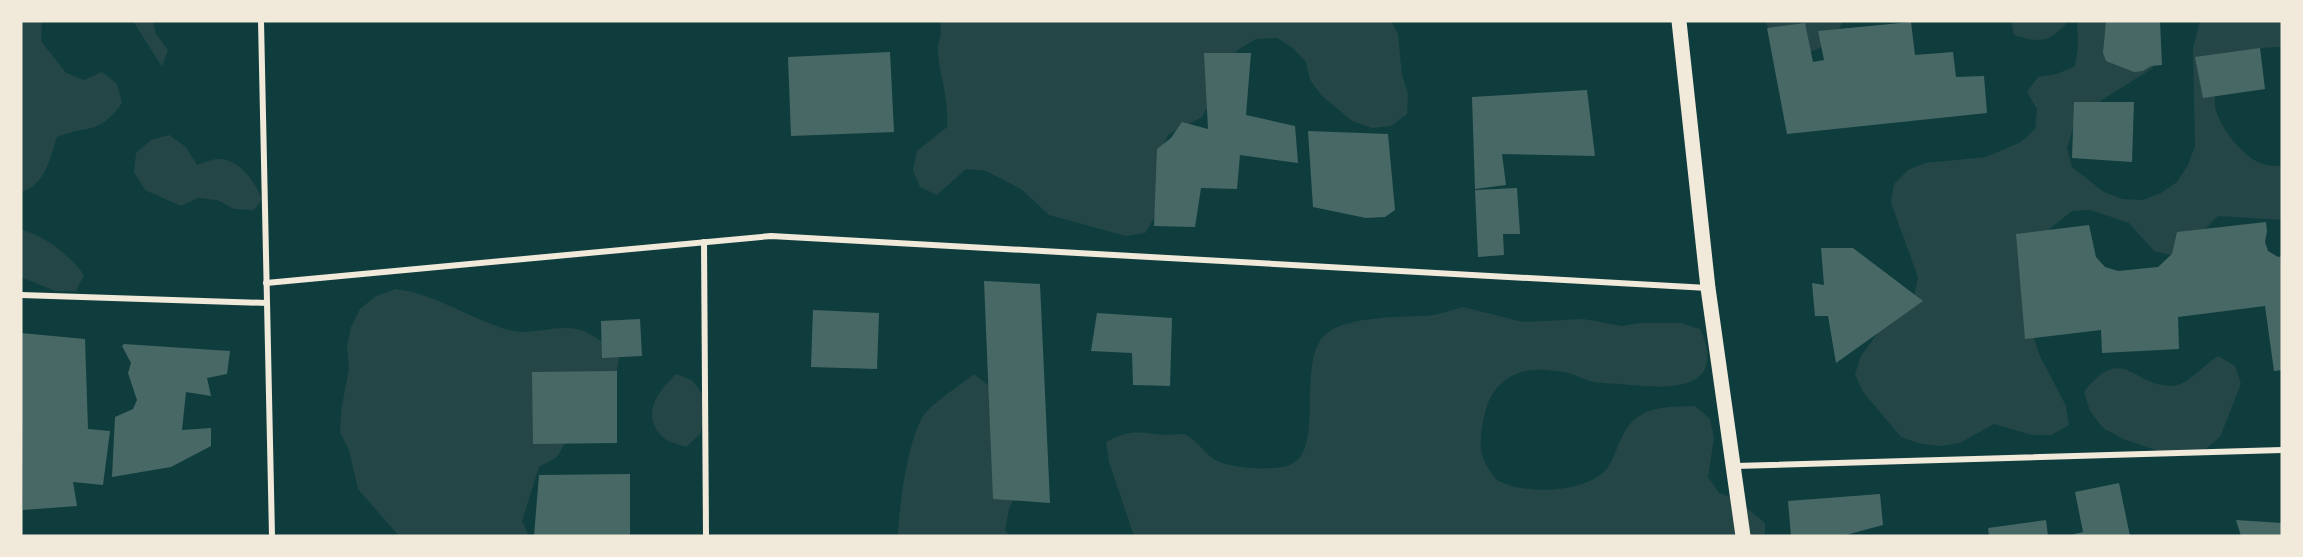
<svg xmlns="http://www.w3.org/2000/svg" width="2303" height="557" font-family="'Alegreya Sans',sans-serif">
<style>
.green{fill:#244646}
.building{fill:#486865}
.lines{fill:none;stroke-linecap:round;stroke-linejoin:round}
.minor{stroke:#f1e9da;stroke-width:6}
.primary{stroke:#f1e9da;stroke-width:15}
</style>
<rect width="100%" height="100%" fill="#0f3d3e"/>
<g class="green">
<path d="M21,21H42L41,41L66,73L84,80L102,72L117,84L122,103C98,136 90,124 57,137C50,158 45,186 21,192Z"/>
<path d="M133,21H153L156,34L168,50L162,67Z"/>
<path d="M939,21H1391L1398,34L1402,75L1408,94L1407,114L1391,126L1372,128L1352,121L1322,96L1310,80L1306,62L1293,48L1277,38L1256,39L1239,49L1225,62L1212,99L1202,117L1168,135L1160,154L1156,215L1145,233L1126,236L1049,215L1021,189L986,171L966,169L937,195L920,187L913,170L917,151L947,127C949,97 940,79 938,52C937,39 944,36 939,21Z"/>
<path d="M1764,21H1843C1839,33 1821,51 1808,52C1799,52 1788,46 1780,44Z"/>
<path d="M2011,21H2067V23C2048,43 2040,43 2014,35Z"/>
<path d="M2077,21H2144L2147,26L2153,68L2084,111L2073,128L2067,148L2072,167L2104,192L2122,199L2143,200L2161,193L2177,182L2188,165L2195,146L2193,48L2200,21H2282V47C2276,47 2269,47 2263,48C2242,53 2212,80 2215,105C2217,125 2244,159 2263,164C2269,166 2276,166 2282,166V220L2218,216L2189,245L2174,256L2154,251L2129,223L2091,210L2072,211L2041,236L2027,315L2039,354L2066,406L2069,425L2051,435H2032L1994,424L1960,443L1941,446L1921,444L1901,437L1863,392L1855,374L1861,356L1885,323L1914,297L1918,277L1891,203L1894,184L1908,170L1925,163L1986,157L2021,142L2035,129L2037,109L2027,92L2038,77L2057,74L2075,66L2078,47Z"/>
<path d="M169,135L186,147L197,165C204,163 214,158 221,159C243,162 254,182 262,199L254,210L234,209L217,200L198,198L181,206L145,190L134,172L136,153L151,140Z"/>
<path d="M21,229C47,238 68,253 84,275L76,291H55L21,277Z"/>
<path d="M396,289C436,294 470,319 509,330C535,337 560,321 586,332C599,338 609,347 619,358L616,377L567,440L557,457L539,467L522,521L529,536H399L358,489L349,450L340,432L341,411L349,369L347,347L351,327L360,309L376,296Z"/>
<path d="M1463,307L1523,322L1583,319L1622,326L1640,323H1681L1700,329C1728,389 1673,389 1630,385C1617,383 1602,384 1589,381C1583,379 1578,376 1572,374C1561,371 1543,369 1531,370C1507,373 1490,390 1485,413C1481,429 1477,451 1487,466C1490,471 1493,477 1497,480C1523,496 1590,493 1608,467C1619,450 1620,429 1638,417C1655,405 1676,407 1695,406L1710,419L1714,438L1708,477L1719,493L1736,499L1765,523V536H1134L1109,462L1106,442C1134,427 1139,434 1168,435C1173,435 1181,433 1186,435C1197,440 1204,453 1214,459C1229,469 1273,471 1290,465C1328,450 1292,354 1330,331C1351,317 1398,317 1423,316C1436,316 1451,310 1463,307Z"/>
<path d="M2218,356L2235,366L2241,384L2220,437L2204,450L2165,453L2123,439L2103,428L2090,411L2084,392C2123,343 2131,385 2171,386C2186,387 2205,364 2218,356Z"/>
<path d="M676,374L692,380L704,396L705,416L700,434L686,447C679,444 669,443 664,438C639,415 658,392 676,374Z"/>
<path d="M974,374L1005,399L1017,491L1009,509L1005,530L1009,536H898C899,507 908,438 924,415C932,403 962,384 974,374Z"/>
</g>
<g class="building">
<path d="M2106,21H2160L2162,65L2151,66L2143,71L2134,72L2106,61L2103,53Z"/>
<path d="M1911,22L1915,55L1953,52L1956,77L1984,76L1987,113L1787,134L1767,28L1805,23L1813,62L1824,60L1818,31Z"/>
<path d="M2260,48L2265,89L2203,98L2195,57Z"/>
<path d="M890,52L894,132L791,136L788,57Z"/>
<path d="M1204,53H1251L1246,115L1295,126L1298,163L1240,155L1237,189L1201,188L1195,227L1154,226L1157,149L1171,138L1182,122L1208,129Z"/>
<path d="M1587,90L1595,156L1502,154L1506,185L1475,189L1472,97Z"/>
<path d="M2074,102H2134L2132,162L2072,158Z"/>
<path d="M1308,131L1388,134L1395,210L1385,217L1366,218L1313,207Z"/>
<path d="M1517,188L1520,234H1503L1504,255L1478,257L1475,190Z"/>
<path d="M2266,222L2267,231L2265,242L2268,251L2278,257L2282,256V370L2274,371L2265,306L2178,317L2179,349L2102,353L2101,330L2025,339L2016,234L2089,225L2096,257L2105,267L2118,271L2158,267L2172,254L2177,232Z"/>
<path d="M1821,248H1853L1923,301L1836,363L1828,316H1815L1812,283L1824,285Z"/>
<path d="M984,281L1040,284L1050,503L993,499Z"/>
<path d="M813,310L879,313L877,369L811,367Z"/>
<path d="M1097,313L1172,318L1170,386L1133,385L1132,353L1091,351Z"/>
<path d="M640,319L642,356L602,358L601,321Z"/>
<path d="M21,333L85,339L88,429L110,431L103,485L73,482L77,506L23,510Z"/>
<path d="M124,344L230,351L227,374L207,378L211,396L186,392L182,430L211,428V446L171,467L112,477L115,417L133,409L137,400L128,373L131,363L122,346Z"/>
<path d="M617,371V443L533,444L532,372Z"/>
<path d="M630,474V536H534L539,475Z"/>
<path d="M2119,483L2130,536H2066L2083,532L2075,492Z"/>
<path d="M1880,494L1883,525L1842,536H1791L1788,501Z"/>
<path d="M2046,520L2048,536H1989L1988,528Z"/>
<path d="M2236,520L2282,523V536H2241Z"/>
</g>
<g class="lines">
<g class="minor">
<path d="M261,21L272,536"/>
<path d="M704,242L706,536"/>
<path d="M266,283L771,236L1708,288"/>
<path d="M21,295L267,303"/>
<path d="M1735,466L2282,450"/>
</g>
<path class="primary" d="M1679,21L1708,288L1743,536"/>
</g>
<rect width="2303" height="557" fill="none" stroke="#f1e9da" stroke-width="45"/>
</svg>
